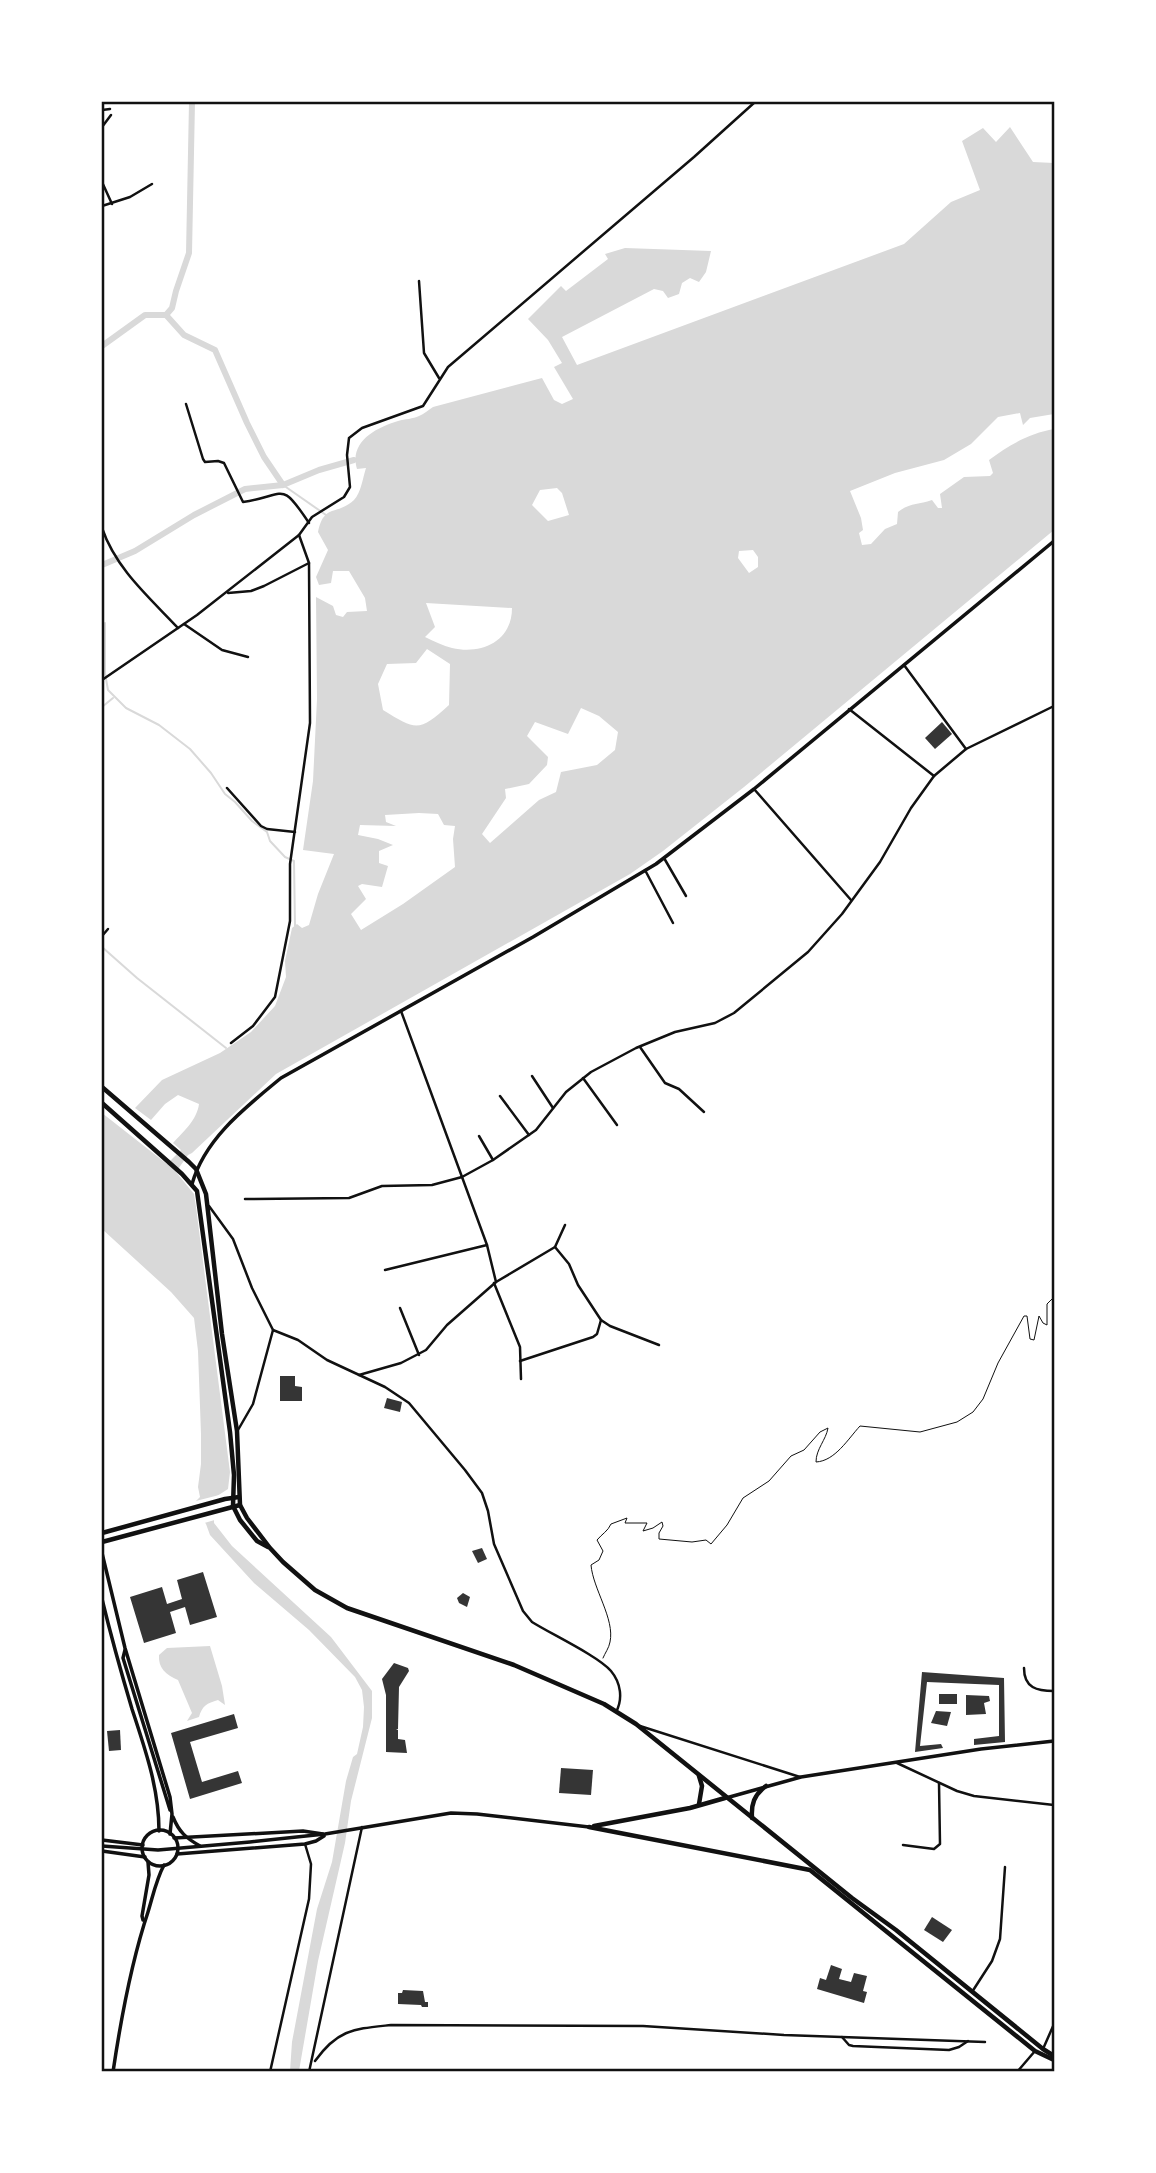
<svg xmlns="http://www.w3.org/2000/svg" width="1156" height="2173" font-family="Karla,sans-serif">
<style>
.water{fill:#d9d9d9;fill-rule:evenodd}
.pier{fill:#fff}
.lines{fill:none;stroke-linecap:round;stroke-linejoin:round}
.stream{stroke:#d9d9d9;stroke-width:2}
.canal{stroke:#d9d9d9;stroke-width:6}
.building{fill:#353535}
.path{stroke:#111;stroke-width:1}
.minor{stroke:#111;stroke-width:2.5}
.secondary{stroke:#111;stroke-width:3.5}
.primary{stroke:#111;stroke-width:4.5}
.trunk{stroke:#111;stroke-width:4.5}
.neatline{fill:none;stroke:#111;stroke-width:2.5}
</style>
<rect width="100%" height="100%" fill="#fff"/>
<g class="water">
<path d="M1010,127L1033,162L1054,163V414L1030,418L1023,425L1020,413L998,417L971,444L944,460L895,473L850,491L861,518L863,530L859,533L862,545L871,544L885,529L897,524L898,512C911,502 918,505 932,500L938,508H942L940,494L964,477L990,476L993,473L989,460C1009,445 1030,433 1054,429V530L744,787L663,851L630,874L276,1074L192,1153L188,1155L176,1172L194,1194L196,1207L230,1472L228,1489L214,1498V1523L232,1546L331,1637L372,1691V1718L351,1801L345,1843L318,1961L299,2071H290L292,2042L317,1909L332,1862L346,1781L353,1757L357,1754L363,1727L364,1707L362,1690L355,1677L309,1630L254,1583L210,1535L206,1524L192,1505L200,1497L198,1487L201,1464V1434L198,1351L194,1318L171,1292L102,1229V1113L167,1164L181,1150L173,1143C183,1132 197,1120 199,1104L178,1095L165,1104L151,1120L135,1108L162,1080L220,1053L251,1032L275,1006L286,977L285,961L292,928L297,924L302,928L309,925L318,894L334,854L303,850L313,781L317,699L316,597L333,606L336,615L343,617L347,612L367,611L365,598L349,571H333L331,583L319,585L316,577L328,550L318,532C324,503 337,516 354,500C361,493 363,477 366,468L357,469C349,442 375,428 398,421C405,419 413,419 419,416C424,414 428,410 433,407L542,378L554,400L562,404L573,399L554,367L562,363L548,340L528,319L561,286L566,291L608,259L605,254L625,248L711,251L706,272L699,282L690,278L682,283L679,294L668,298L663,291L654,289L562,337L577,365L904,244L951,202L980,190L962,141L983,128L996,142ZM557,488L562,493L569,515L548,521L532,505L540,490ZM753,550L758,557V567L749,573L738,558L739,551ZM426,603L512,608C512,641 482,655 452,648C443,646 434,641 425,637L435,627ZM427,649L450,664L449,705C419,732 417,731 383,710L378,684L387,664L416,663ZM581,708L599,716L618,732L615,750L597,765L561,772L556,792L539,800L490,843L482,834L506,798L505,789L529,784L547,765L548,757L527,736L535,722L568,734ZM419,813L438,814L444,825L455,826L453,839L455,867L403,904L361,930L351,914L366,899L358,886L362,884L382,887L388,866L379,863V851L393,845L378,839L358,835L360,825L396,826L386,822L385,815Z"/>
<path d="M210,1646L222,1686L225,1705L218,1700C207,1703 202,1706 199,1717L187,1721L192,1713L178,1680C166,1675 158,1668 159,1655L167,1648Z"/>
</g>
<path class="pier" d="M223,1494L224,1497L218,1500V1519L201,1524L189,1506L188,1503Z"/>
<g class="lines">
<g class="stream">
<path d="M283,485L326,515"/>
<path d="M105,623V673L108,690L126,708L159,725L190,749L211,773L225,794L235,802L252,821L267,832L270,841L285,857L294,861L295,926"/>
<path d="M102,707L113,698"/>
<path d="M102,947L137,978L226,1048"/>
</g>
<g class="canal">
<path d="M166,315L184,335L215,350L247,423L264,457L283,485"/>
<path d="M102,346L145,315H166L172,308L176,291L189,253L192,102"/>
<path d="M102,565L135,551L194,515L245,489L283,485L319,470L354,460"/>
</g>
</g>
<g class="building">
<path d="M942,722L952,734L935,749L925,738Z"/>
<path d="M280,1376H295V1386L302,1387V1401H280Z"/>
<path d="M387,1398L402,1402L400,1412L384,1408Z"/>
<path d="M482,1548L487,1559L478,1563L472,1551Z"/>
<path d="M203,1572L217,1617L190,1625L185,1607L170,1612L176,1633L144,1643L130,1597L162,1587L167,1604L182,1599L177,1580Z"/>
<path d="M463,1593L470,1597L467,1607L459,1603L457,1598Z"/>
<path d="M394,1663L408,1668L409,1671L399,1687L398,1729H396L398,1730V1739L405,1740L407,1753L386,1752V1695L382,1679Z"/>
<path d="M922,1672L1004,1678L1005,1742L974,1745V1739L999,1736V1685L927,1682L920,1746L941,1744L943,1748L915,1752Z"/>
<rect x="939" y="1694" width="18" height="10"/>
<path d="M966,1695L989,1696L990,1701L984,1703L986,1714L966,1715Z"/>
<path d="M936,1711L951,1712L947,1726L931,1723Z"/>
<path d="M234,1714L238,1728L190,1742L202,1782L238,1771L242,1783L190,1799L171,1733Z"/>
<path d="M120,1730L121,1750L109,1751L107,1731Z"/>
<path d="M561,1768L593,1770L591,1795L559,1793Z"/>
<path d="M932,1917L952,1930L943,1942L924,1930Z"/>
<path d="M831,1965L842,1969L839,1979L851,1982L854,1973L867,1976L863,1991L867,1992L864,2003L817,1989L820,1978L826,1980Z"/>
<path d="M403,1990L423,1991L425,2002H428V2007H422L421,2005L398,2004V1993H402Z"/>
</g>
<g class="lines">
<path class="path" d="M603,1658C605,1653 609,1648 610,1642C615,1619 593,1589 591,1565L599,1560L603,1551L597,1540C602,1534 608,1531 611,1524L627,1518L625,1523H647L643,1531L653,1528L662,1522L663,1526L659,1533V1539L692,1542L706,1540L711,1544L727,1525L743,1498L769,1481L791,1456L804,1450L820,1432L828,1428C826,1440 816,1449 816,1462C835,1461 848,1439 860,1426L920,1432L957,1422L973,1412L983,1399L998,1363L1024,1316H1027L1030,1339L1034,1340L1039,1316L1043,1323L1047,1325V1304L1054,1297"/>
<g class="minor">
<path d="M102,110L110,109"/>
<path d="M102,127L111,115"/>
<path d="M102,182L112,204"/>
<path d="M102,206L130,197L152,184"/>
<path d="M419,281L424,353L439,378"/>
<path d="M186,404L203,459L205,462L218,461L224,463L243,502C286,496 280,479 309,523"/>
<path d="M102,528C116,569 149,597 178,628"/>
<path d="M228,593L251,591L264,586L309,563"/>
<path d="M184,624L222,650L248,657"/>
<path d="M904,665L966,749"/>
<path d="M102,680L197,615L299,535L312,517L344,497L350,487L347,455L349,438L362,428L423,406L448,367L694,157L755,102"/>
<path d="M849,709L934,776"/>
<path d="M227,788L261,826L267,829L295,832"/>
<path d="M754,789L851,900"/>
<path d="M664,858L686,896"/>
<path d="M645,870L673,923"/>
<path d="M102,936L108,929"/>
<path d="M401,1011L487,1245L496,1282"/>
<path d="M231,1043L253,1026L275,997L290,921V864L310,723L309,563L299,535"/>
<path d="M640,1047L665,1083L679,1089L704,1112"/>
<path d="M532,1076L553,1108"/>
<path d="M583,1078L617,1125"/>
<path d="M500,1096L529,1135"/>
<path d="M479,1136L493,1160"/>
<path d="M245,1199L349,1198L382,1186L432,1185L462,1177L493,1160L536,1130L566,1092L591,1072L636,1048L675,1032L715,1023L734,1013L808,952L842,914L880,862L911,808L934,776L966,749L1054,706"/>
<path d="M209,1206L233,1239L252,1288L273,1330"/>
<path d="M555,1247L569,1264L578,1285L601,1320"/>
<path d="M385,1270L487,1245"/>
<path d="M494,1283L520,1347L521,1379"/>
<path d="M400,1308L419,1355"/>
<path d="M520,1361L593,1337L597,1334L601,1320L610,1326L659,1345"/>
<path d="M359,1375L401,1363L426,1350L447,1325L496,1282L555,1247L565,1225"/>
<path d="M238,1430L253,1404L273,1330L298,1340L327,1360L385,1387L409,1403L465,1470L482,1493L488,1511L494,1544L523,1611L532,1622C551,1634 598,1656 611,1671C621,1683 623,1699 616,1712"/>
<path d="M1024,1668C1024,1688 1037,1691 1054,1691"/>
<path d="M640,1726L800,1777"/>
<path d="M897,1763L957,1791L974,1796L1054,1805"/>
<path d="M903,1845L934,1849L940,1844L939,1783"/>
<path d="M972,1992L992,1961L1000,1939L1005,1867"/>
<path d="M842,2037L849,2045L853,2046L949,2050L959,2047L968,2041"/>
<path d="M1043,2049L1054,2024"/>
<path d="M315,2061C338,2029 354,2029 391,2025L643,2026L784,2035L985,2042"/>
<path d="M270,2072L309,1899L311,1864L305,1844"/>
<path d="M309,2072L362,1827"/>
<path d="M1017,2072L1035,2051"/>
</g>
<g class="secondary">
<path d="M192,1184C205,1138 246,1107 281,1078L533,937L656,864L754,789L1054,541"/>
<path d="M102,1553L125,1648L170,1797L172,1814L170,1834"/>
<path d="M102,1599C111,1636 121,1672 132,1709C145,1749 159,1788 159,1831"/>
<path d="M125,1650L123,1658L170,1810"/>
<path d="M726,1798L801,1777L981,1749L1054,1741"/>
<path d="M173,1817C179,1832 186,1838 200,1846"/>
<circle cx="160" cy="1848" r="18"/>
<path d="M174,1838L303,1831L323,1834"/>
<path d="M102,1840L143,1845"/>
<path d="M102,1846L158,1850L250,1842L325,1834L451,1813L477,1814L589,1827"/>
<path d="M102,1851L145,1857"/>
<path d="M177,1854L305,1844L316,1841L324,1836"/>
<path d="M143,1920L142,1916L149,1875L148,1862"/>
<path d="M113,2072C121,2018 131,1963 148,1912C153,1896 156,1880 164,1865"/>
</g>
<g class="primary">
<path d="M102,1533L225,1499L239,1497"/>
<path d="M102,1542L240,1505"/>
</g>
<g class="trunk">
<path d="M102,1087L189,1162L196,1169L206,1194L222,1334L237,1431L240,1505L247,1518L270,1548L283,1562L315,1590L347,1608L514,1665L604,1704L636,1724L852,1898L896,1930L1043,2049L1054,2056"/>
<path d="M102,1103L182,1174L197,1191L230,1432L234,1475L233,1506L240,1520L257,1541L268,1547"/>
<path d="M699,1804L702,1786L699,1776"/>
<path d="M752,1818C751,1804 754,1795 766,1786"/>
<path d="M594,1826L690,1808L725,1798"/>
<path d="M589,1827L810,1870L1035,2051L1054,2060"/>
</g>
</g>
<rect width="1156" height="2173" fill="none" stroke="#ffffff" stroke-width="206"/>
<rect x="103" y="103" width="950" height="1967" class="neatline"/>
</svg>
